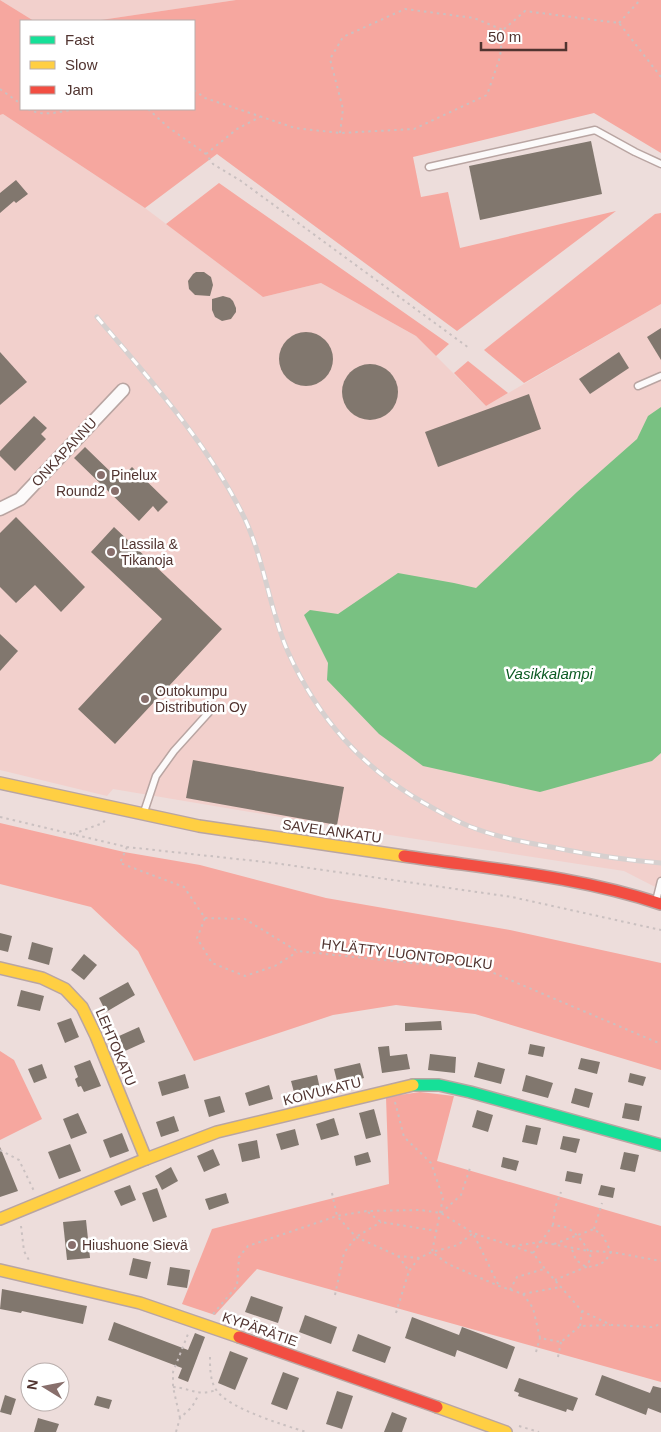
<svg xmlns="http://www.w3.org/2000/svg" width="661" height="1432" font-family="Helvetica,sans-serif">
<style>
.built{fill:#f2d0cc}
.forest{fill:#f6a79f}
.water{fill:#79c182}
.building{fill:#81776e}
.lines{fill:none;stroke-linecap:round;stroke-linejoin:round}
.lane-casing{stroke:#b9a5a2;stroke-width:9}
.street-casing{stroke:#b9a5a2;stroke-width:15}
.fast-casing{stroke:#b9a5a2;stroke-width:14}
.slow-casing{stroke:#b9a5a2;stroke-width:14}
.jam-casing{stroke:#b9a5a2;stroke-width:14}
.path{stroke:#cac0c0;stroke-width:2;stroke-dasharray:2.5 4;stroke-linecap:butt}
.lane{stroke:#fcfafa;stroke-width:6}
.street{stroke:#fcfafa;stroke-width:12}
.fast{stroke:#16e098;stroke-width:11}
.slow{stroke:#ffcf43;stroke-width:11}
.jam{stroke:#f24e42;stroke-width:11}
.rail-casing{stroke:#d6d0cf;stroke-width:5}
.rail{stroke:#fff;stroke-width:3;stroke-dasharray:9;stroke-linecap:butt}
.poi-dot{fill:#886f6c;stroke:#fff;stroke-width:2}
.labels{text-anchor:middle;dominant-baseline:central;stroke-width:5;stroke-linejoin:round;paint-order:stroke}
.street-label{font-size:14px;fill:#513430;stroke:#fff}
.poi-label{font-size:14px;fill:#513430;stroke:#fff;text-anchor:start}
.water-label{font-size:15px;font-style:italic;fill:#0a5a21;stroke:#fff}
</style>
<rect width="100%" height="100%" fill="#eddddb"/>
<g class="built">
<path d="M0,0H236L94,21H34Z"/>
<path d="M3,114L145,208L263,297L321,283L416,336L486,406L661,304V890L624,871L364,831L113,789L107,796L0,770V115Z"/>
</g>
<g class="forest">
<path d="M0,0L34,21H21V109H194V21H94L236,0H661V153L594,113L413,157L421,197L448,192L460,248L616,211L457,331L217,154L145,208L3,114L0,115Z"/>
<path d="M219,183L449,344L436,356L416,336L321,283L263,297L166,224Z"/>
<path d="M661,213V304L524,383L484,350L655,214Z"/>
<path d="M468,361L508,393L486,406L454,373Z"/>
<path d="M0,823L124,852L200,865L326,898L510,930L661,963V1070L475,1014L396,1005L333,1015L194,1061L138,951L91,907L0,884Z"/>
<path d="M0,1051L14,1060L42,1119L0,1140Z"/>
<path d="M420,1092L454,1096L437,1161L661,1226V1382L257,1269L215,1315L182,1304L212,1229L389,1184L386,1097Z"/>
</g>
<path class="water" d="M661,407V753L652,761L540,792L423,766L379,734L327,680L328,663L304,615L310,610L338,614L398,573L454,583L476,588L577,492L637,439L648,416Z"/>
<g class="building">
<path d="M591,141L602,194L480,220L469,166Z"/>
<path d="M16,180L28,194L16,203L14,201L0,213V193Z"/>
<path d="M196,272H204L211,277L213,285L210,296L195,295L189,289L188,281L193,274Z"/>
<path d="M223,296L230,298L233,301L236,308V312L231,319L222,321L215,317L212,310V299Z"/>
<path d="M661,328V360L647,337Z"/>
<circle cx="306" cy="359" r="27"/>
<path d="M0,352L27,382L0,405Z"/>
<path d="M619,352L629,368L590,394L579,379Z"/>
<circle cx="370" cy="392" r="28"/>
<path d="M529,394L541,429L438,467L425,432Z"/>
<path d="M34,416L47,428L41,434L46,439L15,471L0,456V451Z"/>
<path d="M85,447L119,480L132,467L168,502L158,512L153,506L139,521L74,458Z"/>
<path d="M16,517L85,587L61,612L35,585L16,603L0,587V533Z"/>
<path d="M114,527L222,629L115,744L78,709L162,619L91,552Z"/>
<path d="M0,634L18,651L0,671Z"/>
<path d="M193,760L344,787L337,825L186,798Z"/>
<path d="M0,933L12,936L8,952L0,950Z"/>
<path d="M32,942L53,948L49,965L28,959Z"/>
<path d="M84,954L97,965L84,980L71,970Z"/>
<path d="M128,982L135,995L106,1012L99,998Z"/>
<path d="M21,990L44,996L40,1011L17,1006Z"/>
<path d="M71,1018L79,1037L65,1043L57,1023Z"/>
<path d="M441,1021L442,1030L405,1031V1023Z"/>
<path d="M139,1027L145,1042L125,1051L119,1036Z"/>
<path d="M530,1044L545,1047L543,1057L528,1054Z"/>
<path d="M389,1046L390,1056L407,1054L410,1069L382,1073L378,1047Z"/>
<path d="M430,1054L456,1057L455,1073L428,1070Z"/>
<path d="M581,1058L600,1062L597,1074L578,1069Z"/>
<path d="M90,1060L101,1086L84,1092L81,1086L78,1087L75,1079L78,1077L74,1066Z"/>
<path d="M478,1062L505,1069L501,1084L474,1077Z"/>
<path d="M360,1063L364,1078L338,1085L334,1069Z"/>
<path d="M42,1064L47,1078L34,1083L28,1069Z"/>
<path d="M630,1073L646,1077L643,1086L628,1082Z"/>
<path d="M185,1074L189,1088L162,1096L158,1082Z"/>
<path d="M317,1075L320,1089L295,1096L291,1081Z"/>
<path d="M526,1075L553,1083L548,1098L522,1091Z"/>
<path d="M269,1085L273,1099L249,1106L245,1093Z"/>
<path d="M575,1088L593,1093L589,1108L571,1103Z"/>
<path d="M220,1096L225,1112L209,1117L204,1100Z"/>
<path d="M625,1103L642,1106L639,1121L622,1118Z"/>
<path d="M374,1109L381,1135L366,1139L359,1113Z"/>
<path d="M477,1110L493,1115L488,1132L472,1127Z"/>
<path d="M78,1113L87,1133L71,1139L63,1119Z"/>
<path d="M174,1116L179,1131L161,1137L156,1122Z"/>
<path d="M334,1118L339,1135L321,1140L316,1124Z"/>
<path d="M526,1125L541,1128L537,1145L522,1142Z"/>
<path d="M295,1129L299,1145L281,1150L276,1134Z"/>
<path d="M122,1133L129,1151L110,1158L103,1140Z"/>
<path d="M563,1136L580,1139L576,1153L560,1149Z"/>
<path d="M257,1140L260,1158L242,1162L238,1144Z"/>
<path d="M70,1144L81,1171L59,1179L48,1152Z"/>
<path d="M0,1147L18,1191L0,1197Z"/>
<path d="M213,1149L220,1165L204,1172L197,1156Z"/>
<path d="M368,1152L371,1162L356,1166L354,1156Z"/>
<path d="M624,1152L639,1155L635,1172L620,1169Z"/>
<path d="M503,1157L519,1161L516,1171L501,1167Z"/>
<path d="M171,1167L178,1181L162,1190L155,1176Z"/>
<path d="M567,1171L583,1174L581,1184L565,1181Z"/>
<path d="M130,1185L136,1200L121,1206L114,1191Z"/>
<path d="M601,1185L615,1188L613,1198L598,1195Z"/>
<path d="M157,1188L167,1217L153,1222L142,1193Z"/>
<path d="M226,1193L229,1203L209,1210L205,1199Z"/>
<path d="M86,1220L90,1258L67,1260L63,1222Z"/>
<path d="M133,1258L151,1262L147,1279L129,1275Z"/>
<path d="M170,1267L190,1270L187,1288L167,1285Z"/>
<path d="M2,1289L87,1306L83,1324L22,1311L21,1313L0,1309Z"/>
<path d="M251,1296L283,1307L278,1323L245,1312Z"/>
<path d="M305,1315L337,1327L331,1344L299,1332Z"/>
<path d="M412,1317L459,1335L462,1327L515,1347L507,1369L457,1350L455,1357L405,1338Z"/>
<path d="M114,1322L188,1350L195,1333L205,1337L188,1382L178,1378L182,1368L108,1340Z"/>
<path d="M358,1334L391,1347L385,1363L352,1351Z"/>
<path d="M230,1351L248,1358L235,1390L218,1383Z"/>
<path d="M283,1372L299,1378L287,1410L271,1404Z"/>
<path d="M602,1375L650,1393L653,1386L661,1388V1413L648,1408L646,1415L595,1395Z"/>
<path d="M519,1378L578,1398L573,1411L567,1409L566,1412L518,1396L519,1393L514,1391Z"/>
<path d="M337,1391L353,1396L342,1429L326,1424Z"/>
<path d="M5,1395L16,1399L11,1415L0,1412Z"/>
<path d="M97,1396L112,1400L109,1409L94,1405Z"/>
<path d="M392,1412L407,1418L402,1432H384Z"/>
<path d="M38,1418L59,1424L56,1432H34Z"/>
</g>
<g class="lines">
<g class="lane-casing">
<g id="lane">
<path d="M429,167L595,130L635,152L661,164"/>
<path d="M638,386L661,376"/>
<path d="M144,812L156,776L174,751L211,710"/>
<path d="M656,901L661,881"/>
</g>
</g>
<g class="street-casing">
<path id="street" d="M0,509L20,499L123,390"/>
</g>
<g class="fast-casing">
<path id="fast" d="M413,1085H439L470,1092L661,1145"/>
</g>
<g class="slow-casing">
<g id="slow">
<path d="M0,783L199,826L404,856"/>
<path d="M0,968L42,978L65,989L82,1007L96,1036L146,1159"/>
<path d="M0,1219L146,1159L217,1132L413,1085"/>
<path d="M0,1270L140,1303L239,1337"/>
<path d="M437,1407L506,1432"/>
</g>
</g>
<g class="jam-casing">
<g id="jam">
<path d="M404,856C490,869 578,876 661,904"/>
<path d="M239,1337L437,1407"/>
</g>
</g>
<g class="path">
<path d="M619,23L640,0"/>
<path d="M0,89L21,104"/>
<path d="M194,90L205,98L295,128L340,133L414,129L487,95L500,57L503,30L525,11L619,23L661,77"/>
<path d="M28,109C41,117 61,112 74,109"/>
<path d="M148,109L168,127L206,154L213,164L241,181L469,348"/>
<path d="M340,133L343,109L330,59L343,37L405,9L474,18L503,30"/>
<path d="M206,154L237,129L260,117"/>
<path d="M0,817L127,847L274,863L512,897L661,930"/>
<path d="M73,834L103,823L105,820"/>
<path d="M127,847L120,863L184,887L205,918L197,938L212,963L245,976L275,966L297,952"/>
<path d="M205,918L245,919L297,951L489,971L661,1044"/>
<path d="M395,1102L404,1137L431,1163L443,1198L432,1252L448,1264L499,1286L523,1294L533,1308L540,1338L561,1342L580,1326L610,1325"/>
<path d="M0,1150L19,1160L34,1191"/>
<path d="M332,1193L337,1216L356,1237L398,1256L419,1258L432,1252L458,1245L473,1233L499,1286"/>
<path d="M368,1212L381,1222L437,1231"/>
<path d="M441,1213L461,1195L471,1165"/>
<path d="M553,1225L555,1208L561,1192"/>
<path d="M21,1226L24,1251L30,1262"/>
<path d="M594,1229L602,1203"/>
<path d="M554,1244L594,1229L603,1236L611,1252C605,1264 598,1266 586,1267L576,1260L571,1247"/>
<path d="M513,1246L541,1242L589,1251L611,1252L661,1261"/>
<path d="M533,1253L553,1225C557,1226 562,1226 565,1227C576,1231 588,1247 591,1258L586,1267L555,1280"/>
<path d="M398,1256L409,1271L419,1258"/>
<path d="M510,1290L517,1277L544,1269"/>
<path d="M523,1294L560,1287"/>
<path d="M335,1295L344,1253L356,1237L381,1222"/>
<path d="M396,1313L409,1271"/>
<path d="M213,1314L237,1286L239,1257L248,1246L337,1216L367,1211L420,1210L441,1213L473,1233L533,1253L545,1269L582,1311L611,1325L652,1327L661,1324"/>
<path d="M580,1326L582,1311"/>
<path d="M536,1352L540,1338"/>
<path d="M210,1357C210,1368 210,1382 217,1391C230,1409 284,1425 306,1432"/>
<path d="M558,1357L561,1342"/>
<path d="M173,1387C191,1388 197,1397 216,1390"/>
<path d="M180,1418L173,1387V1372L188,1334"/>
<path d="M519,1426L539,1432"/>
<path d="M176,1432L180,1418L192,1407L199,1394"/>
</g>
<use href="#lane" class="lane"/>
<use href="#street" class="street"/>
<use href="#fast" class="fast"/>
<use href="#slow" class="slow"/>
<use href="#jam" class="jam"/>
<g class="rail-casing">
<path id="rail" d="M97,317C149,379 204,439 241,511C264,555 268,606 288,652C318,718 361,767 424,803C440,812 456,822 474,828C500,838 529,843 556,848C591,855 626,860 661,863"/>
</g>
<use href="#rail" class="rail"/>
</g>
<g class="poi-dot">
<circle cx="101" cy="475" r="5"/>
<circle cx="115" cy="491" r="5"/>
<circle cx="111" cy="552" r="5"/>
<circle cx="145" cy="699" r="5"/>
<circle cx="72" cy="1245" r="5"/>
</g>
<g class="labels">
<g class="street-label">
<text transform="translate(64 452) rotate(-47)">ONKAPANNU</text>
<text transform="translate(332 831) rotate(8)">SAVELANKATU</text>
<text transform="translate(407 954) rotate(7)">HYLÄTTY LUONTOPOLKU</text>
<text transform="translate(116 1047) rotate(67)">LEHTOKATU</text>
<text transform="translate(322 1091) rotate(-14)">KOIVUKATU</text>
<text transform="translate(260 1329) rotate(19)">KYPÄRÄTIE</text>
</g>
<g class="poi-label">
<text x="111" y="475">Pinelux</text>
<text x="105" y="491" text-anchor="end">Round2</text>
<text x="121" y="544">Lassila &amp;<tspan x="121" dy="16">Tikanoja</tspan></text>
<text x="155" y="691">Outokumpu<tspan x="155" dy="16">Distribution Oy</tspan></text>
<text x="82" y="1245">Hiushuone Sievä</text>
</g>
<g class="water-label">
<text x="549" y="673">Vasikkalampi</text>
</g>
</g>
<rect x="20" y="20" width="175" height="90" fill="#ffffff" stroke="#b9aeac"/>
<rect x="30" y="36" width="25" height="8" fill="#16e098" stroke="#b9aeac"/>
<text x="65" y="45" font-size="15" fill="#513430">Fast</text>
<rect x="30" y="61" width="25" height="8" fill="#ffcf43" stroke="#b9aeac"/>
<text x="65" y="70" font-size="15" fill="#513430">Slow</text>
<rect x="30" y="86" width="25" height="8" fill="#f24e42" stroke="#b9aeac"/>
<text x="65" y="95" font-size="15" fill="#513430">Jam</text>
<g transform="translate(45 1387) rotate(280)"><circle r="24" fill="#ffffff" stroke="#b9aeac"/>
<path d="M0-4L9 19L0 12L-9 19Z" fill="#886f6c"/>
<text y="-8" font-size="14" font-weight="bold" text-anchor="middle" fill="#513430">N</text>
</g>
<path d="M481 42v8h85v-8" fill="none" stroke="#513430" stroke-width="2.5"/>
<text x="488" y="42" font-size="15" fill="#513430" stroke="#ffffff" stroke-width="4" paint-order="stroke">50 m</text>
</svg>
